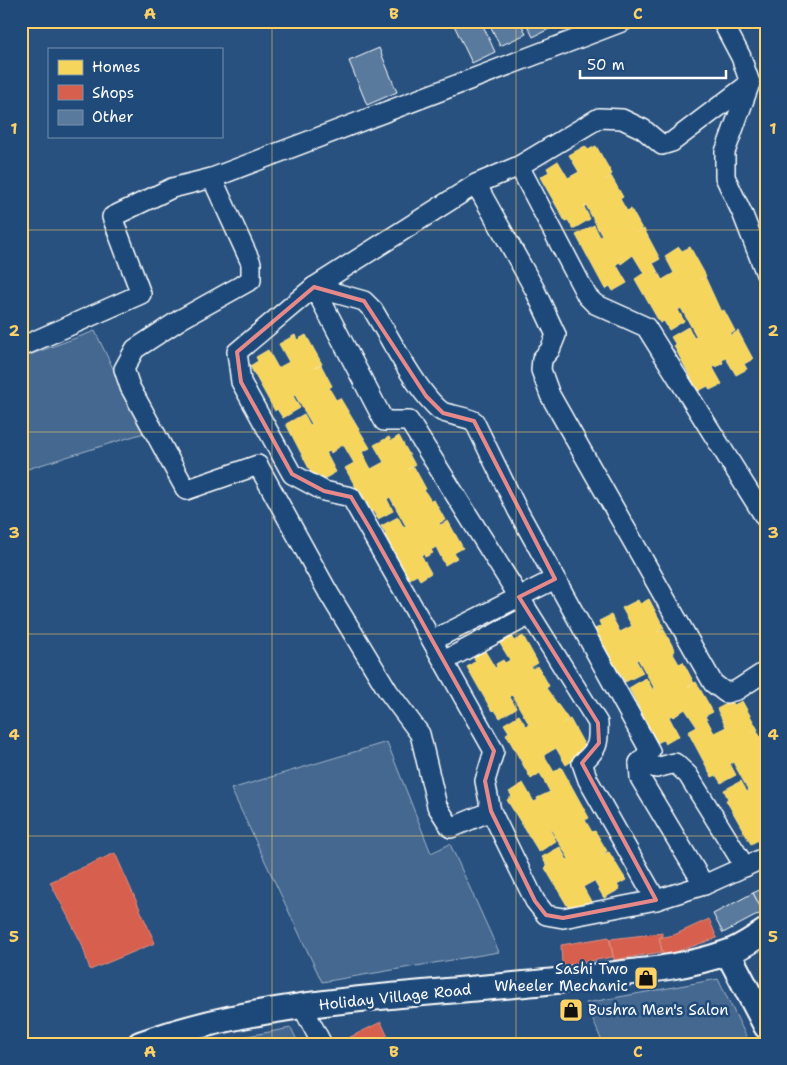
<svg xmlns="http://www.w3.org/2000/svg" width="787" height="1065" font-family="'Shantell Sans',sans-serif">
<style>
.green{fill:#446890;stroke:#a2b4c8}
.homes{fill:#f6d55c;stroke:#f9e28d}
.shops{fill:#d6604d;stroke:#e29082}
.building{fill:#5a7a9d;stroke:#fff}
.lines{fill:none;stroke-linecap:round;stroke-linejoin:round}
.minor-casing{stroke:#fff;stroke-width:22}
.tertiary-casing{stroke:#fff;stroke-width:28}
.minor{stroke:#1f4a7a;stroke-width:19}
.tertiary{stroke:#1f4a7a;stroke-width:24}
.marked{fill:none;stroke:#e88989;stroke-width:4;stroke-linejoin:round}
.grid{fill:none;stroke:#ffd166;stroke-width:1;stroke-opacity:0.55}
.labels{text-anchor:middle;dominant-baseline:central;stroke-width:5;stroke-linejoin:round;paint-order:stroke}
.poi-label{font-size:15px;fill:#fff;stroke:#1f4a7a;text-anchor:end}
.street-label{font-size:15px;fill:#fff;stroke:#1f4a7a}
.neatline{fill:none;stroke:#ffd166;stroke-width:2}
.grid-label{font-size:16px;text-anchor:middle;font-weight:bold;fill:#ffd166}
</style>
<rect width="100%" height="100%" fill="#28517f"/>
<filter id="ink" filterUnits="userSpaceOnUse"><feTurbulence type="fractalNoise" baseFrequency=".02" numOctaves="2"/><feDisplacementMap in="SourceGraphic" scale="10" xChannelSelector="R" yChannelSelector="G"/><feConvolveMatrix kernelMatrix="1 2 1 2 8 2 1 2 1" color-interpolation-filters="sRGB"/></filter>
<g filter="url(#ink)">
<g class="green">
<path d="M95,331L144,433L21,471V358Z"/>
<path d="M387,742L431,853L450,844L499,952L322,982L231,789Z"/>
<path d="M718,979L750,1044H603L586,1003Z"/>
<path d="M291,1028L299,1044H204Z"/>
</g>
<g class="homes">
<path d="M585,146L588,150L596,146L612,174L605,180L611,176L623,197L620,199L627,211L631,209L642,229L636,233L644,229L660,259L653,263L662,280L674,273L665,256L679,247L682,251L690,247L706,276L699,280L705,277L721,312L724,310L735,331L730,334V336L738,331L753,359L744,364L747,369L736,375L726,358L722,360L723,363L716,367L714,365L712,366L722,384L710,390L708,386L698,391L674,346L676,345L671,337L688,327L694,338L697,337L681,308L678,310L684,321L669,330L664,321L660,323L635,279L644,273L633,255L621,264L620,262L616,264L627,283L613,291L610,286L605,289L576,235L594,225L600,237L602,236L586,205L584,207L590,219L573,229L568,220L565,221L540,177L549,172L547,168L558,161L568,178L579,172L569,155Z"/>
<path d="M295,335L297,340L306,335L322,364L314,368L321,365L332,386L329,388L336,400L340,398L370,448L362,452L371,469L384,462L374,445L389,437L391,441L399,436L415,465L408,469L414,467L426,489L424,490L431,501L434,500L445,520L439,523L440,525L448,521L463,548L454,553L457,558L445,565L436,547L431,550L433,553L425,557L424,554L421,555L431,573L420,580L417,575L408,580L383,536L386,534L381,526L398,517L404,528L406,526L390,497L387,499L393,511L378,519L373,511L370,512L345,468L354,463L343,444L331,453L330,451L326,453L336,472L322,480L320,475L314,478L286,424L304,414L310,425L312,424L295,395L293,396L300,408L283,418L277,409L275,411L250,366L258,361L256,357L268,350L278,368L289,362L279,344Z"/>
<path d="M649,599L664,628L657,632L664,630L675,651L672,652L679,664L683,662L694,683L688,687L696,682L713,712L705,716L714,733L726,727L717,709L732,701L734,705L742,701L758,730L751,733L757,731L766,747V818L764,820L766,842L762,844L760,839L751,844L726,800L728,799L724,790L741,781L747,792L749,791L733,762L730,764L736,775L721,783L716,775L712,777L688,732L697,727L685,709L674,717L672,715L669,717L679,736L665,744L663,740L657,743L629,688L646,678L653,690L655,689L638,659L636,660L643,673L625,682L620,673L618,675L593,630L601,626L599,621L611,615L620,632L632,626L622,608L638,600L640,604Z"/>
<path d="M511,636L514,641L523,636L538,663L531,667L532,669L538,666L549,686L546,688L568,719L562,723L570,719L586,748L578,753L580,756L566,765L556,748L544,755L554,772L561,767L589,818L585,820L592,832L595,831L607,851L601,855L609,852L626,880L617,885L620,889L604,898L594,881L583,887L593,905L571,912L545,868L547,866L542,857L560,847L567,860L569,859L551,829L550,830L556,841L539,852L507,800L512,796L509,792L523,783L534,802L538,800L537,798L550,792L540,773L531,779L506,734L509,732L504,724L519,715L526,726L529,724L512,695L510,697L516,708L500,718L495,710L492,711L467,667L476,661L473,657L485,651L495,668L497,667L496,664L503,660L505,663L510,660L499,642Z"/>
</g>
<g class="shops">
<path d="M115,853L155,943L90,970L82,944L50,882Z"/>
<path d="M709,919L717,938L678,951L679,954L664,959L659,938L674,935Z"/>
<path d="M662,933V937L659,938L662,952L614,960L610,939Z"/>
<path d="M609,937L613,957L562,966L561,945Z"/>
<path d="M381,1022L391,1044H340V1042Z"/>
</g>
<g class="building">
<path d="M452,21H481L495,52L472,63Z"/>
<path d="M488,21H520L526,34L500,46Z"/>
<path d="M525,21H563V22L533,37Z"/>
<path d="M379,48L397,92L367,105L349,61Z"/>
<path d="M766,887V909L762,911L753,893Z"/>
<path d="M753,893L763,912L723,933L713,914Z"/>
</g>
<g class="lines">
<g class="minor-casing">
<g id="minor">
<path d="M722,21L741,57L750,83L725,152V177L743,215L766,274"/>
<path d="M750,83L672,142L662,145L643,129L622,119L599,118L519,166L476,184L314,287L237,352L241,382L292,474L324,491L351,497L494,751L485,781L491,811L535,901L546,915L563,918L656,900L704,885L766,857"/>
<path d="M519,166L587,296L595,304L646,327L766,519"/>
<path d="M212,178L251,263V280L181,319L135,349L124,369L130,387L186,490L258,465L328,592L388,691L420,734L437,806L451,828L491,811"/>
<path d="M476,184L534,288L556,335L550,350L542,359L541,370L550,395L713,683L726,693L737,690L766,671"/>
<path d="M314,287L364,301L373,310C390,338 417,392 441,411C445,414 466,417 474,421L518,511L650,751L639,763L640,778L704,885"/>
<path d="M314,287L384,421H409L598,723C599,744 598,749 582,763L588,780L656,900"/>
<path d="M21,347L141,294L112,217L172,188L212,178L624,21"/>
<path d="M433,640L555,579"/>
<path d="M444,661L530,615"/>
<path d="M639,763L656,768L675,763L688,775L745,867"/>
<path d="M302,1006L322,1044"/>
</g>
</g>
<g class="tertiary-casing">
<g id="tertiary">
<path d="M728,953L766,1026"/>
<path d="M140,1044C274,995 431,996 573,979C624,972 678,970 726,953C740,949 753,939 766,931"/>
</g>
</g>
<use href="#minor" class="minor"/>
<use href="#tertiary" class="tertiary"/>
</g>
</g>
<path class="marked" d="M314,287L364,301L426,396L443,413L474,421L555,579L519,597L598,723L599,743L582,763L656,900L563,918L546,915L535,901L491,811L485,781L494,751L369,527L351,497L324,491L292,474L241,382L237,352Z"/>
<path class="grid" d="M272,21V1044M516,21V1044M21,230H766M21,432H766M21,634H766M21,836H766"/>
<defs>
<g id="shop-square" transform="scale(1.25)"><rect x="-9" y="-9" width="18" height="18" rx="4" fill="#ffd166" stroke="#1f4a7a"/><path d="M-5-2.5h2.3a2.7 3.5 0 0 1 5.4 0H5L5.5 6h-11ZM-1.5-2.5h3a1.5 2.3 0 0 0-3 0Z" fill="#111"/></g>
</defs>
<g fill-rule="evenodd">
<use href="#shop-square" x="646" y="978"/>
<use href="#shop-square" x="571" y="1010"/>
</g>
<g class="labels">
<g class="poi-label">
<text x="628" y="969">Sashi Two<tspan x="628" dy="17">Wheeler Mechanic</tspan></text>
<text x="588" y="1010" text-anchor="start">Bushra Men's Salon</text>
</g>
<g class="street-label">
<text transform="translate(395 997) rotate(-6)">Holiday Village Road</text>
</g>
</g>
<rect width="787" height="1065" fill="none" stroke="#1f4a7a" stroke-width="55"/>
<rect x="48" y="48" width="175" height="90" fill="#1f4a7a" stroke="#7992af"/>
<rect x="58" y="60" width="25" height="15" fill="#f6d55c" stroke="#7992af"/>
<text x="92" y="72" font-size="15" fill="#ffffff">Homes</text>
<rect x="58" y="85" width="25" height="15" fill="#d6604d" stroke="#7992af"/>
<text x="92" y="98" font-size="15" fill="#ffffff">Shops</text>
<rect x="58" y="110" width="25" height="15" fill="#5a7a9d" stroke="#7992af"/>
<text x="92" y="122" font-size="15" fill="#ffffff">Other</text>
<path d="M580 70v8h146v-8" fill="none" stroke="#ffffff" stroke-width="2.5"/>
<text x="587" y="70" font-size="15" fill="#ffffff" stroke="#1f4a7a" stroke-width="4" paint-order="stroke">50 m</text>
<rect x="28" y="28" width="732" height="1010" class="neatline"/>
<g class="grid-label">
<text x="150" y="19">A</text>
<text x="394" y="19">B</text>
<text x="638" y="19">C</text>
<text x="14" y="134">1</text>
<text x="773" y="134">1</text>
<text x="14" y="336">2</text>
<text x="773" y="336">2</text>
<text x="14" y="538">3</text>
<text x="773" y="538">3</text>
<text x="14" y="740">4</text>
<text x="773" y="740">4</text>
<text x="14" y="942">5</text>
<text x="773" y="942">5</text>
<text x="150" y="1057">A</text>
<text x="394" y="1057">B</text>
<text x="638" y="1057">C</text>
</g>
</svg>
